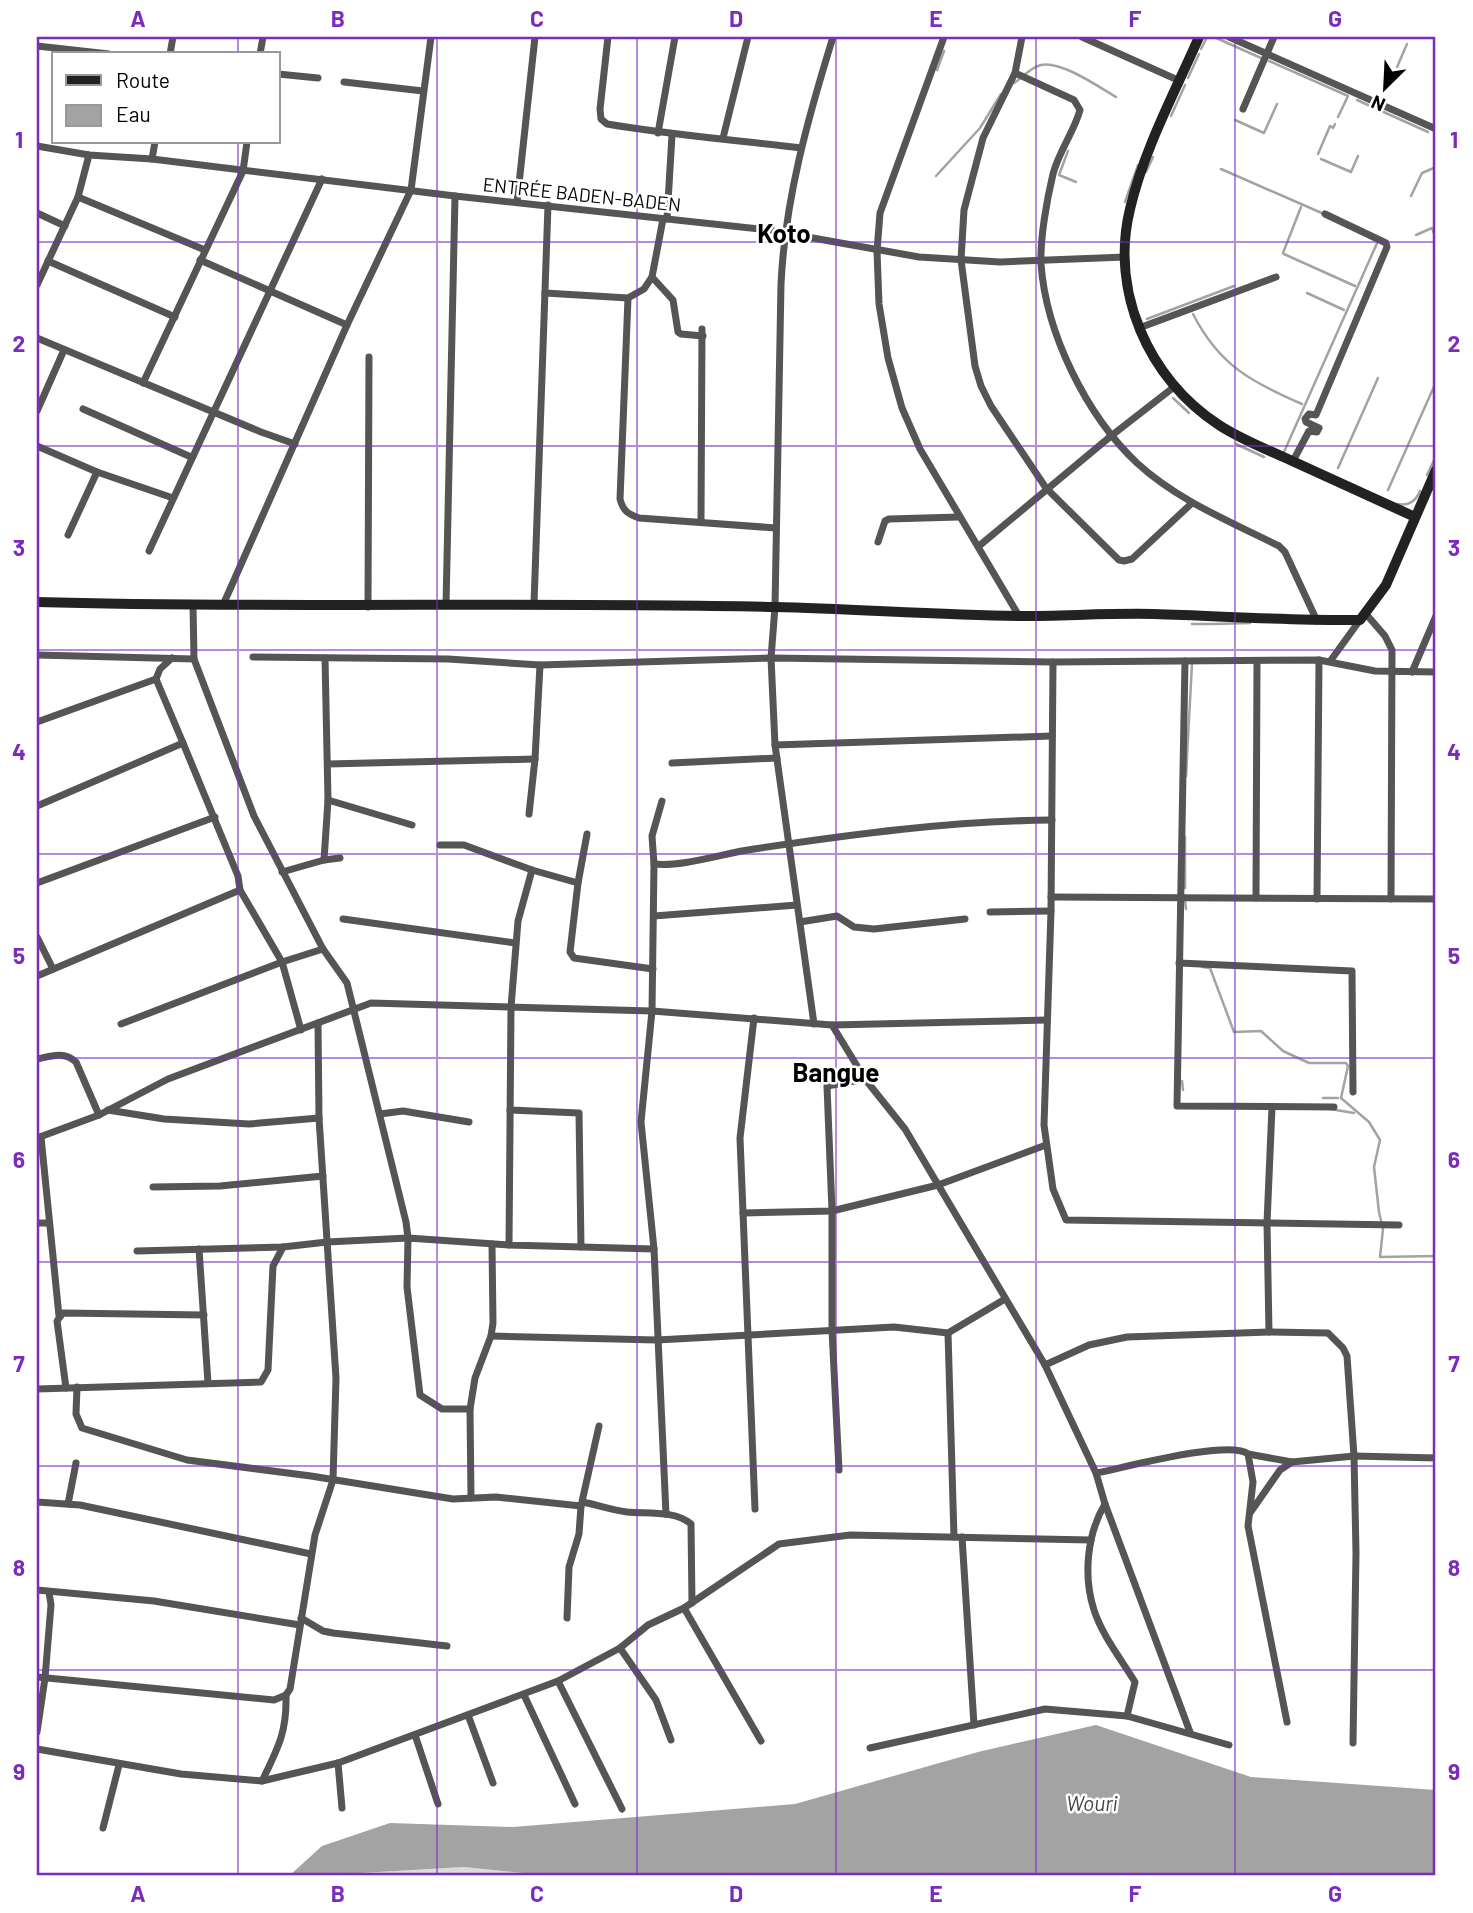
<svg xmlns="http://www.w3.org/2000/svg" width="1473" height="1913" font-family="Barlow,sans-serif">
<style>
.green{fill:#dcdcdc}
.water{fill:#a3a3a3}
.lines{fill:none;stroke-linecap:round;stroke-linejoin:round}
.stream{stroke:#a3a3a3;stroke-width:2.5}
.street{stroke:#555;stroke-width:7}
.secondary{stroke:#222;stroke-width:10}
.grid{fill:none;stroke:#7b2cbf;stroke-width:2;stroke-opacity:0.55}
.labels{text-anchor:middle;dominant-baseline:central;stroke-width:5;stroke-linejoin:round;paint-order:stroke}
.street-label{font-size:19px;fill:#000;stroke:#fff}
.water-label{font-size:21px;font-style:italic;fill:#444;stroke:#fff}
.district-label{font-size:26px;font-weight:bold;fill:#000;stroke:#fff}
.neatline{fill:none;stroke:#7b2cbf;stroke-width:2.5}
.grid-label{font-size:23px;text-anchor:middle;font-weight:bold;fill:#7b2cbf}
</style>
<rect width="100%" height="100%" fill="#fff"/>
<path class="green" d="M464,1867L553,1876H357L361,1873Z"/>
<path class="water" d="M1096,1725L1251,1777L1436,1790V1876H553L464,1867L361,1873L357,1876H289L322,1846L390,1823L513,1827L795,1804L978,1752Z"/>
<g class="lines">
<g class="stream">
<path d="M1214,37L1261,58"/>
<path d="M1201,49L1207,37"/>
<path d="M1269,61L1348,96L1338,117"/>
<path d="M1397,67L1407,44"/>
<path d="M937,70L944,51"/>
<path d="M1188,78L1199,54"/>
<path d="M1014,83C1022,78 1031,67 1041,65C1060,60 1099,87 1116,97"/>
<path d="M1357,100L1428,132"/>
<path d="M1171,116L1185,85"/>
<path d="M1235,120L1264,133L1277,104"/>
<path d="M1068,151L1059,175L1076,182"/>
<path d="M1318,154L1330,126L1333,128L1335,124"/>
<path d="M1321,159L1351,172L1358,156"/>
<path d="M1221,169L1324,214"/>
<path d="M1146,172L1153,157"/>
<path d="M936,176L980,128L1001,94"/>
<path d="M1411,196L1422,173L1436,167"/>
<path d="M1125,202L1138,165"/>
<path d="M1416,235L1432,228L1436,239"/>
<path d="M1283,253L1301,207"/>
<path d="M1284,254L1355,286"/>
<path d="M1307,293L1344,310"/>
<path d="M1193,314C1219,365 1251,382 1302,404"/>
<path d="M1147,319L1234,286"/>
<path d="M1173,398L1189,413"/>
<path d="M1236,444L1264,457"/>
<path d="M1284,452L1378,241"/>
<path d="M1338,468L1378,378"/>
<path d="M1427,475L1436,456"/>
<path d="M1388,490L1436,382"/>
<path d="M1397,504C1408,506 1416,501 1420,491"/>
<path d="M1192,624H1212"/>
<path d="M1214,624L1250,623"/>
<path d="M1186,776L1192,664"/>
<path d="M1185,888V837"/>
<path d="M1185,900L1186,909"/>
<path d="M1202,967L1210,968L1234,1032L1261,1031L1283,1051L1309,1063H1346L1348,1066L1341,1098L1369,1122L1380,1140L1374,1167L1379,1212L1383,1229L1380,1257L1436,1256"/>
<path d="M1182,1081L1183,1090"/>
<path d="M1323,1098H1338"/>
<path d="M1330,1109L1354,1113"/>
</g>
<g class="street">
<path d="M608,37L600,109L601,119L607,124C671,135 736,140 801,148"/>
<path d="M944,37L880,213L877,251L879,304L888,358L902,408L920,449L1019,616"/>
<path d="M1022,37L1015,73L983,138L964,210L961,260L975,366L981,386L991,406L1046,488L1119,560L1124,561L1132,559L1192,503"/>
<path d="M1082,37L1180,81"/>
<path d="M1229,37L1436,129"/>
<path d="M37,46L109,54"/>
<path d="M170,54L173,37"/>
<path d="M260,54L263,37"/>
<path d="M1015,73L1074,100L1080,110C1074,132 1059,151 1053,174C1047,199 1040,238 1041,264C1046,333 1086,415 1137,463C1177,500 1231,522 1279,546L1285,552L1317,621"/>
<path d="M278,74L318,78"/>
<path d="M344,82L423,91"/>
<path d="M1243,109L1274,37"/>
<path d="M658,133L675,37"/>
<path d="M723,138L748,37"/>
<path d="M37,146L89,155L152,159L455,196L768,230L919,257L1000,262L1125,257"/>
<path d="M152,159L155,142"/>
<path d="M78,197L205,250"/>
<path d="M517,202L535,37"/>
<path d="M37,213L65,226"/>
<path d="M667,219L672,135"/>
<path d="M200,260L347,325"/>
<path d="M48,261L175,317"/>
<path d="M652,277L673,300L678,332L681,334L703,336"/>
<path d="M37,285L78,197L89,155"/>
<path d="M545,293L628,298L644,289L652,277L663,219"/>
<path d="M628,298L620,499C623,511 628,514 639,518L776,528"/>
<path d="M1139,328L1276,277"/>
<path d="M37,338L261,432L295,444"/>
<path d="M143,383L243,171L247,142"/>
<path d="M83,409L191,457"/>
<path d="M37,411L64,350"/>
<path d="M37,446L97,472L173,498"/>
<path d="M1293,461L1309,431L1317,432L1319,428L1306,422L1305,419L1309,414L1316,415L1387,247L1386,243L1325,214"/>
<path d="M701,521L702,329"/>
<path d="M68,535L97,472"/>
<path d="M878,542L885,521L889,519L959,517"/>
<path d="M979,546L1111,436L1174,387"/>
<path d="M149,551L322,179"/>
<path d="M534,604L548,205"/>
<path d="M193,605L194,659L254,816L323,949"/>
<path d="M223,605L347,325L411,190L431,37"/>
<path d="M446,605L455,196"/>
<path d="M368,607L369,357"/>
<path d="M1366,614L1385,636L1392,650L1391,899"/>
<path d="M37,655L194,659"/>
<path d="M253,657L448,659L540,665L771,658L1053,662L1319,660L1375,671L1436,672"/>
<path d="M1331,660L1360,620"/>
<path d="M1185,661L1177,1106L1334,1107"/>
<path d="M1053,662L1051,911L1044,1125L1053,1189L1066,1220L1399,1225"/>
<path d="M1412,672L1436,616"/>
<path d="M37,722L156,679"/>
<path d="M183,743L238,876L240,890L282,962L301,1030"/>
<path d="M775,745L1052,736"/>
<path d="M672,763L777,758"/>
<path d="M328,764L535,759"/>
<path d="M328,800L412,825"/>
<path d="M37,806L183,743L156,679L160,669L172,658"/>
<path d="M529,814L535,759L540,665"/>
<path d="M587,834L578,883L570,952L574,958L653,969"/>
<path d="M440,845H464L532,870L578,883"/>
<path d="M324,860L328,800L325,658"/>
<path d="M654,864L652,836L662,801"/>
<path d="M282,872L324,860L340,858"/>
<path d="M37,883L215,817"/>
<path d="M1051,897L1436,899"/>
<path d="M1256,898L1257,661"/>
<path d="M1317,899L1319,660"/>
<path d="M990,912L1051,911"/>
<path d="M654,916L797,905"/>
<path d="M343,919L515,943"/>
<path d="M800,922L837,916L854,927L874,929L965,919"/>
<path d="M37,937L53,969"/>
<path d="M1179,963L1352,971L1353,1092"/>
<path d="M37,976L240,890"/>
<path d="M754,1018L740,1138L755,1509"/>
<path d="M121,1024L282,962L323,949L347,983L406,1222L408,1238L327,1242L283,1247L137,1251"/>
<path d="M814,1024L775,745L771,658L775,607L781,284C785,199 808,118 833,37"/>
<path d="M832,1025L865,1079L905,1129L1045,1365L1096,1473L1105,1504C1087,1534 1083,1576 1094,1610C1102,1635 1121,1659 1135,1682L1127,1716"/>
<path d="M37,1059C51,1056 64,1051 76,1062L99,1115"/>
<path d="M108,1110L164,1119L249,1124L319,1118"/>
<path d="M510,1110L579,1113L581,1247"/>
<path d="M380,1114L403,1111L469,1122"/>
<path d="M41,1137L59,1316"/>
<path d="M37,1138L99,1115L168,1079L371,1003L652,1011L832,1025L1047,1020"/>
<path d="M153,1187L220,1186L323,1176"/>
<path d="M743,1213L832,1211L938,1185L1046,1145"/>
<path d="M37,1223H48"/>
<path d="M509,1245L511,1007L518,921L532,870"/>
<path d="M199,1249L208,1383"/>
<path d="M1269,1332L1267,1223L1272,1107"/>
<path d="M948,1333L954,1537"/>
<path d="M491,1336L657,1340L894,1327L948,1333L1005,1299"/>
<path d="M1045,1365L1089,1345L1127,1337L1269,1332L1328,1333L1343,1348L1347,1356L1354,1456L1356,1553L1353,1743"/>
<path d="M77,1387L76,1414L82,1428L187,1460L311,1476L453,1499L496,1497L581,1506"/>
<path d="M66,1388L57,1321L63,1313L204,1315"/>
<path d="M37,1389L261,1382L268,1370L273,1266L283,1247"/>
<path d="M470,1409H442L420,1395L407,1287L408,1238L509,1245L654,1249"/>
<path d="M1248,1454L1292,1462L1354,1456L1436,1458"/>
<path d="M839,1470L832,1330V1211L827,1086L865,1079"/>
<path d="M1096,1473C1123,1468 1230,1439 1248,1454L1253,1482L1248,1526L1287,1722"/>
<path d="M471,1498L470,1409L475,1378L491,1336L493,1323L492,1244"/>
<path d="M37,1502L80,1505L311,1554"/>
<path d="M583,1502C597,1505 612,1510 627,1512C647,1514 675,1510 691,1524L692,1603"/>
<path d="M68,1504L76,1463"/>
<path d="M1105,1504L1190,1732"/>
<path d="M1250,1513L1280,1470L1292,1462"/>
<path d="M666,1514L654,1249L641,1122L652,1011L654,864C684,867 724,853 754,849C853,834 952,821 1052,820"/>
<path d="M962,1537L974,1725"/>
<path d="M37,1590L154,1601L300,1625"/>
<path d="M684,1608L761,1741"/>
<path d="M301,1618L323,1631L333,1633L447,1646"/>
<path d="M567,1618L569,1567L579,1534L581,1506L599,1426"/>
<path d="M620,1648L656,1700L671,1740"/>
<path d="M37,1677L274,1700L286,1695L290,1689L315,1535L333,1480L336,1378L319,1118L318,1023"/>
<path d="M524,1695L575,1804"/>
<path d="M468,1715L493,1783"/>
<path d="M37,1732L45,1678L51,1605L49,1592"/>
<path d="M415,1735L438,1804"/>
<path d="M870,1748L1045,1709L1127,1716L1229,1745"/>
<path d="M37,1749L181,1774L262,1781C278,1748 287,1732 286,1695"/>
<path d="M338,1763L342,1808"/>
<path d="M262,1781L338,1763L558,1681"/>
<path d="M622,1809L558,1681L620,1648L648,1625L684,1608L779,1544L850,1535L1091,1540"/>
<path d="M103,1828L119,1765"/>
</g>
<g class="secondary">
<path d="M1199,37C1175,92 1144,149 1130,209C1110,291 1148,379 1219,425C1240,439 1266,449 1290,460C1332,479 1373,498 1415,517"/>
<path d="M37,602C283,609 529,601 775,607C857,609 939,615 1021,616C1065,616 1110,613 1154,614C1223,616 1291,621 1360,620L1386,585L1436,470"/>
</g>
</g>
<path class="grid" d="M238,37V54M437,37V1876M637,37V1876M836,37V1876M1036,37V1876M1235,37V1876M238,142V1876M37,242H1436M37,446H1436M37,650H1436M37,854H1436M37,1058H1436M37,1262H1436M37,1466H1436M37,1670H1436"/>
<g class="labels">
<g class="street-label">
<text transform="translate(582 194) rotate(6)">ENTRÉE BADEN-BADEN</text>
</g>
<g class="water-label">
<text x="1092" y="1802">Wouri</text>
</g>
<g class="district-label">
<text x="784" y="232">Koto</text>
<text x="836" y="1071">Bangue</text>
</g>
</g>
<rect width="1473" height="1913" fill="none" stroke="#ffffff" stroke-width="77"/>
<rect x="52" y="52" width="228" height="91" fill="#ffffff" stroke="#999999" stroke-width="2"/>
<rect x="66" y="75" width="35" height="10" fill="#222222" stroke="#999999" stroke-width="2"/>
<text x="116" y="88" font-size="21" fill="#000000">Route</text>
<rect x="66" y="105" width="35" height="21" fill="#a3a3a3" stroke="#999999" stroke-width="2"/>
<text x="116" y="122" font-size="21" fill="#000000">Eau</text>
<g transform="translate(1385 88) rotate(204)" stroke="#ffffff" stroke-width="5" paint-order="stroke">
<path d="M0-5L12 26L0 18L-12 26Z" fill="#000000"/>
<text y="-10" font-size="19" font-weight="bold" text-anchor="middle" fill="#000000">N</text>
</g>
<rect x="38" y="38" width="1396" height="1836" class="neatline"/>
<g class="grid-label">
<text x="138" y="27">A</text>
<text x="338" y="27">B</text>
<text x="537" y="27">C</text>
<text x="736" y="27">D</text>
<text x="936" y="27">E</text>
<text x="1135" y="27">F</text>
<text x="1335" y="27">G</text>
<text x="19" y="148">1</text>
<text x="1454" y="148">1</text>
<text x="19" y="352">2</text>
<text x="1454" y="352">2</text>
<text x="19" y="556">3</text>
<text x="1454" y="556">3</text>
<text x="19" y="760">4</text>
<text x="1454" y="760">4</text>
<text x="19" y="964">5</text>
<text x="1454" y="964">5</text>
<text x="19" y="1168">6</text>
<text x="1454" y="1168">6</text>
<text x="19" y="1372">7</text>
<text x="1454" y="1372">7</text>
<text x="19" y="1576">8</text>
<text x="1454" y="1576">8</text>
<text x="19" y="1780">9</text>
<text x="1454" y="1780">9</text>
<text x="138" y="1902">A</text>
<text x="338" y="1902">B</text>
<text x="537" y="1902">C</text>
<text x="736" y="1902">D</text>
<text x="936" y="1902">E</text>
<text x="1135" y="1902">F</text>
<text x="1335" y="1902">G</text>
</g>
</svg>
